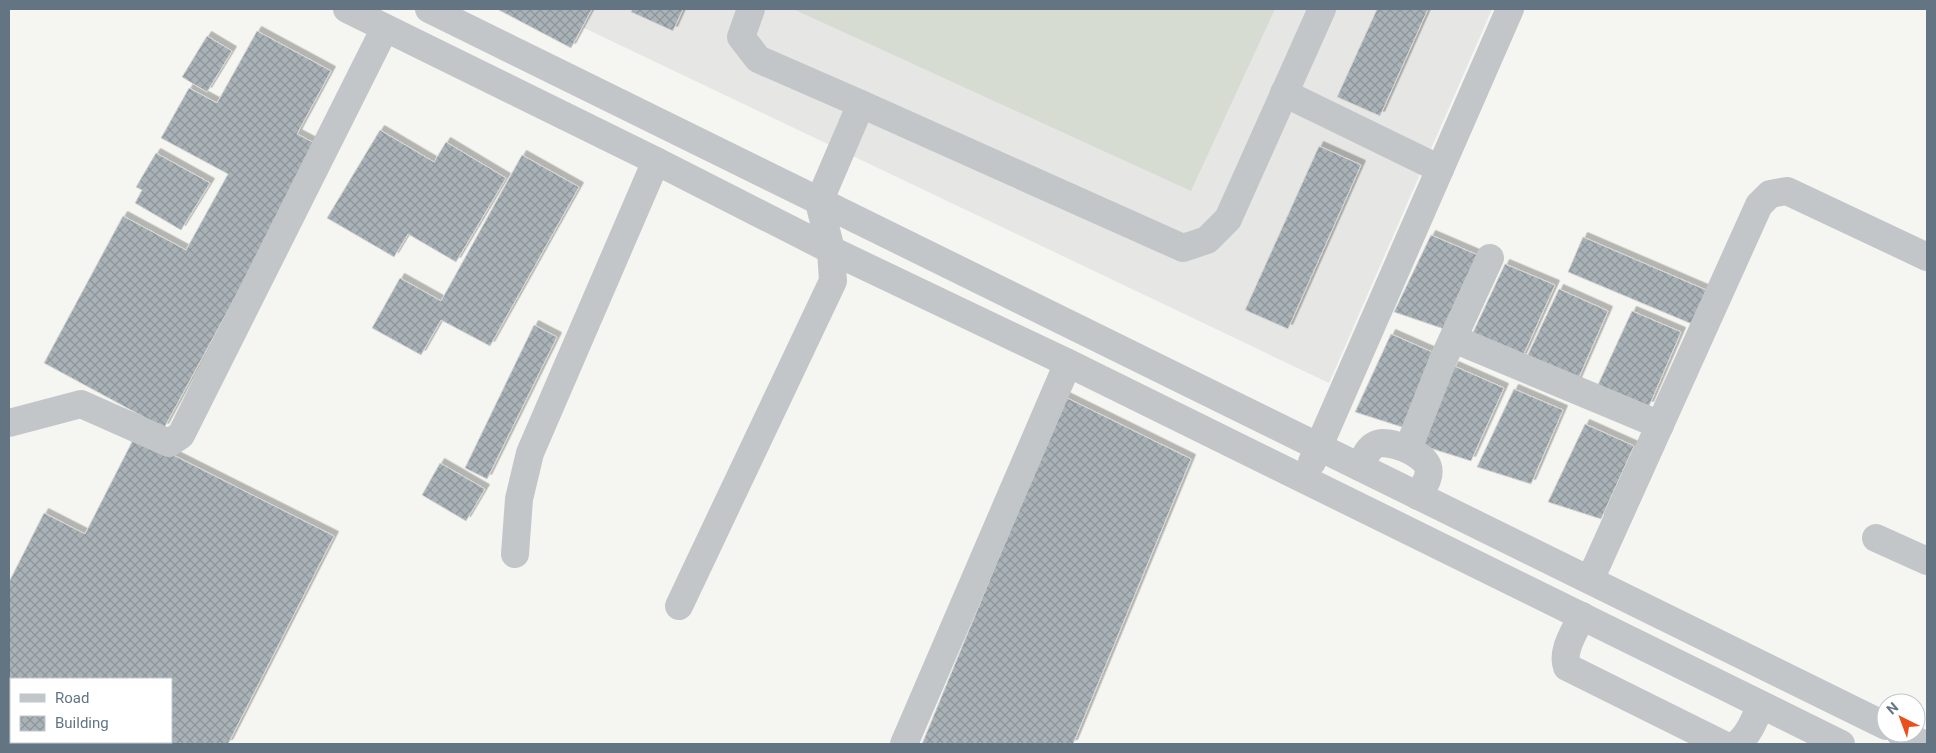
<svg xmlns="http://www.w3.org/2000/svg" width="1936" height="753" font-family="Roboto,sans-serif">
<style>
.built{fill:#e6e7e5}
.pitch{fill:#d6dcd2}
.building{fill:url(#building-cross-hatch);stroke:#d6d6d4;fill-rule:evenodd;filter:url(#shadow)}
.lines{fill:none;stroke-linecap:round;stroke-linejoin:round}
.minor{stroke:#c2c6c9;stroke-width:28}
</style>
<defs>
<pattern id="building-cross-hatch" width="8" height="8" patternUnits="userSpaceOnUse" patternTransform="scale(1.25)"><rect width="8" height="8" fill="#a9b2b7"/><path d="M0 0l8 8M0 8l8-8" fill="none" stroke="#8d959a"/></pattern>
<filter id="shadow"><feDropShadow dx="4.5" dy="-4.5" stdDeviation="0" flood-color="#0004"/></filter>
</defs>
<rect width="100%" height="100%" fill="#f5f5f1"/>
<path class="built" d="M588,9H1492L1329,383L580,26Z"/>
<path class="pitch" d="M793,9H1275L1191,191Z"/>
<g class="building">
<path d="M497,9H592L571,48Z"/>
<path d="M632,9H683L673,31L631,12Z"/>
<path d="M1377,9H1428L1380,116L1337,97Z"/>
<path d="M257,31L331,71L297,134L318,145L164,428L44,363L123,216L186,250L228,174L161,138L189,88L217,103Z"/>
<path d="M207,36L232,51L207,92L182,77Z"/>
<path d="M380,130L434,162L446,142L506,178L456,262L408,234L394,257L327,218Z"/>
<path d="M1319,146L1361,165L1288,329L1245,310Z"/>
<path d="M156,153L210,183L181,230L135,203L142,190L136,187Z"/>
<path d="M522,155L579,187L490,346L441,320L421,355L372,328L400,278L441,301Z"/>
<path d="M1431,235L1480,256L1447,330L1394,312Z"/>
<path d="M1583,237L1713,293L1699,327L1568,272Z"/>
<path d="M1505,264L1555,285L1522,358L1469,341Z"/>
<path d="M1559,289L1608,311L1576,384L1522,367Z"/>
<path d="M1632,311L1681,332L1649,406L1596,389Z"/>
<path d="M534,325L557,337L487,479L465,468Z"/>
<path d="M1391,334L1441,356L1408,429L1355,412Z"/>
<path d="M1454,366L1504,388L1471,461L1417,444Z"/>
<path d="M1514,389L1563,410L1531,484L1477,467Z"/>
<path d="M1065,397L1191,459L1073,744H922Z"/>
<path d="M1585,424L1634,446L1601,519L1548,502Z"/>
<path d="M135,436L334,536L228,744H9V582L44,513L85,534ZM11,679H171V742H11Z"/>
<path d="M440,463L485,489L466,521L422,495Z"/>
</g>
<g class="lines">
<g class="minor">
<path d="M347,9L656,161L831,250L1068,363L1841,744"/>
<path d="M429,9L1886,726"/>
<path d="M751,9L741,37L758,59L861,104L1183,248L1207,240L1228,219L1322,9"/>
<path d="M1284,93L1440,169"/>
<path d="M1454,339L1660,425"/>
<path d="M9,423L81,404L169,443L181,435L385,28"/>
<path d="M1408,449L1443,360L1490,258"/>
<path d="M1312,462L1510,9"/>
<path d="M1360,467C1364,459 1367,449 1375,445C1387,438 1424,453 1428,467C1431,477 1423,487 1418,496"/>
<path d="M1876,538L1927,561"/>
<path d="M515,554L519,499L530,453L656,161"/>
<path d="M1590,580L1759,205L1770,194L1787,191L1927,257"/>
<path d="M679,606L833,281L831,250L819,202L861,104"/>
<path d="M1582,616C1575,631 1561,651 1567,667L1722,744"/>
<path d="M1900,733L1923,744"/>
<path d="M904,744L1068,363"/>
<path d="M1737,744C1749,735 1755,718 1761,705"/>
</g>
</g>
<rect width="1936" height="753" fill="none" stroke="#637583" stroke-width="20"/>
<rect x="10" y="678" width="162" height="65" fill="#ffffff" stroke="#c1c8cd"/>
<rect x="20" y="694" width="25" height="8" fill="#c2c6c9" stroke="#c1c8cd"/>
<text x="55" y="703" font-size="15" fill="#637583">Road</text>
<rect x="20" y="716" width="25" height="15" fill="url(#building-cross-hatch)" stroke="#c1c8cd"/>
<text x="55" y="728" font-size="15" fill="#637583">Building</text>
<g transform="translate(1901 718) rotate(318)"><circle r="24" fill="#ffffff" stroke="#c1c8cd"/>
<path d="M0-4L9 19L0 12L-9 19Z" fill="#e8501e"/>
<text y="-8" font-size="14" font-weight="bold" text-anchor="middle" fill="#637583">N</text>
</g>
</svg>
